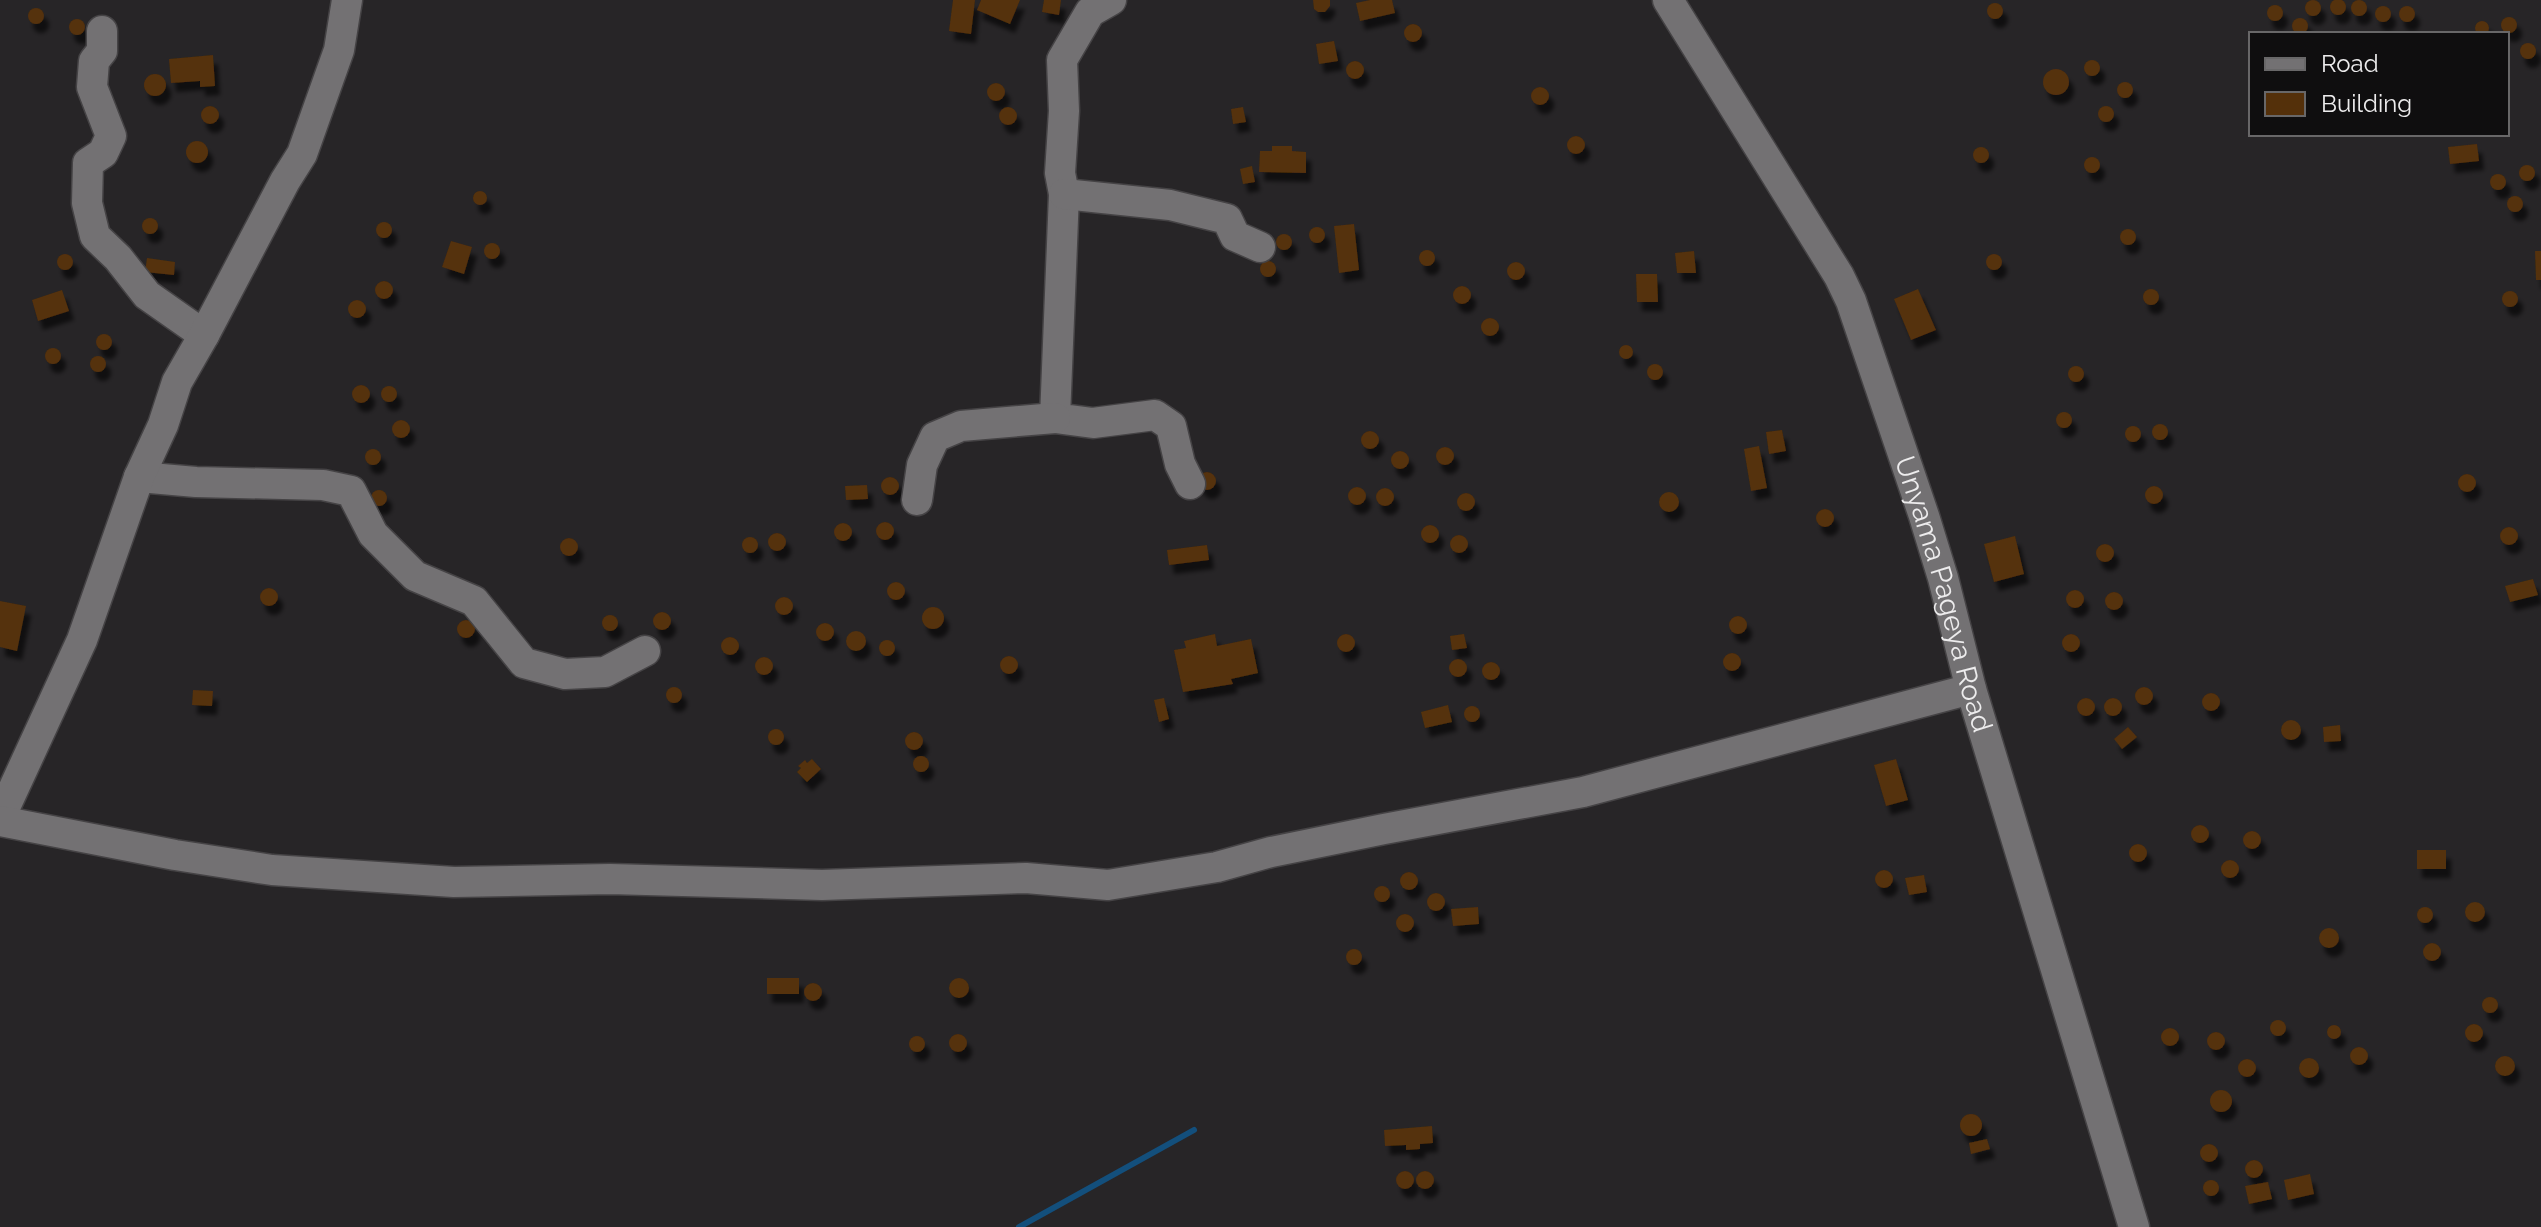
<svg xmlns="http://www.w3.org/2000/svg" width="2541" height="1227" font-family="Raleway,sans-serif">
<style>
.lines{fill:none;stroke-linecap:round;stroke-linejoin:round}
.stream{stroke:#134f7c;stroke-width:6}
.building{fill:#54300a;filter:url(#shadow)}
.minor-casing{stroke:#454345;stroke-width:33}
.minor{stroke:#737173;stroke-width:30}
.labels{text-anchor:middle;dominant-baseline:central;stroke-width:8;stroke-linejoin:round;paint-order:stroke}
.street-label{font-size:28px;fill:#edeced;stroke:#0f0e0f}
</style>
<defs>
<filter id="shadow"><feDropShadow dx="5" dy="9" stdDeviation="2" flood-color="#0009"/></filter>
</defs>
<rect width="100%" height="100%" fill="#272527"/>
<g class="lines">
<path class="stream" d="M1019,1227L1194,1130"/>
</g>
<g class="building">
<circle cx="2338" cy="7" r="8"/>
<path d="M953,0H975L971,34L949,31Z"/>
<path d="M981,0H1020L1010,24L977,10Z"/>
<path d="M1044,0H1061L1059,15L1042,12Z"/>
<path d="M1313,0H1330V6L1325,12H1318L1314,9Z"/>
<path d="M1370,0H1392L1395,13L1360,21L1356,3Z"/>
<circle cx="2359" cy="8" r="8"/>
<circle cx="2313" cy="8" r="8"/>
<circle cx="1995" cy="11" r="8"/>
<circle cx="2275" cy="13" r="8"/>
<circle cx="2383" cy="14" r="8"/>
<circle cx="2407" cy="14" r="8"/>
<circle cx="36" cy="16" r="8"/>
<circle cx="2509" cy="25" r="8"/>
<circle cx="2300" cy="26" r="8"/>
<circle cx="77" cy="27" r="8"/>
<circle cx="2482" cy="28" r="7"/>
<circle cx="1413" cy="33" r="9"/>
<path d="M1334,41L1338,61L1319,64L1316,44Z"/>
<circle cx="2528" cy="51" r="8"/>
<path d="M213,55L215,86L200,87V81L171,83L169,59Z"/>
<circle cx="2092" cy="68" r="8"/>
<circle cx="1355" cy="70" r="9"/>
<circle cx="2056" cy="82" r="13"/>
<circle cx="155" cy="85" r="11"/>
<circle cx="2125" cy="90" r="8"/>
<circle cx="996" cy="92" r="9"/>
<circle cx="1540" cy="96" r="9"/>
<circle cx="210" cy="115" r="9"/>
<circle cx="2106" cy="114" r="8"/>
<circle cx="1008" cy="116" r="9"/>
<path d="M1243,107L1246,122L1233,124L1231,109Z"/>
<circle cx="1576" cy="145" r="9"/>
<circle cx="197" cy="152" r="11"/>
<path d="M2477,144L2479,161L2450,164L2448,147Z"/>
<path d="M1272,146H1292V151L1306,152V173L1259,172L1260,151H1272Z"/>
<circle cx="1981" cy="155" r="8"/>
<circle cx="2092" cy="165" r="8"/>
<circle cx="2527" cy="173" r="8"/>
<path d="M1252,166L1255,182L1243,184L1240,169Z"/>
<circle cx="2498" cy="182" r="8"/>
<circle cx="480" cy="198" r="7"/>
<circle cx="2515" cy="204" r="8"/>
<circle cx="150" cy="226" r="8"/>
<circle cx="384" cy="230" r="8"/>
<path d="M1354,224L1359,270L1339,273L1334,226Z"/>
<circle cx="1317" cy="235" r="8"/>
<circle cx="2128" cy="237" r="8"/>
<circle cx="1284" cy="242" r="8"/>
<path d="M451,241L472,247L464,274L442,267Z"/>
<circle cx="492" cy="251" r="8"/>
<circle cx="1427" cy="258" r="8"/>
<path d="M1694,251L1696,273H1677L1675,253Z"/>
<path d="M2535,251H2541V280H2536Z"/>
<circle cx="65" cy="262" r="8"/>
<circle cx="1994" cy="262" r="8"/>
<path d="M147,258L175,262L174,275L145,272Z"/>
<circle cx="1268" cy="269" r="8"/>
<circle cx="1516" cy="271" r="9"/>
<path d="M1636,274H1657L1658,302H1637Z"/>
<circle cx="384" cy="290" r="9"/>
<circle cx="1462" cy="295" r="9"/>
<path d="M1918,289L1936,330L1911,340L1894,299Z"/>
<circle cx="2151" cy="297" r="8"/>
<path d="M62,290L69,311L38,321L32,300Z"/>
<circle cx="2510" cy="299" r="8"/>
<circle cx="357" cy="309" r="9"/>
<circle cx="1490" cy="327" r="9"/>
<circle cx="104" cy="342" r="8"/>
<circle cx="1626" cy="352" r="7"/>
<circle cx="53" cy="356" r="8"/>
<circle cx="98" cy="364" r="8"/>
<circle cx="1655" cy="372" r="8"/>
<circle cx="2076" cy="374" r="8"/>
<circle cx="361" cy="394" r="9"/>
<circle cx="389" cy="394" r="8"/>
<circle cx="2064" cy="420" r="8"/>
<circle cx="401" cy="429" r="9"/>
<circle cx="2160" cy="432" r="8"/>
<circle cx="2133" cy="434" r="8"/>
<path d="M1782,430L1786,451L1769,454L1766,432Z"/>
<circle cx="1370" cy="440" r="9"/>
<path d="M1759,446L1767,488L1751,491L1744,449Z"/>
<circle cx="1445" cy="456" r="9"/>
<circle cx="373" cy="457" r="8"/>
<circle cx="1400" cy="460" r="9"/>
<circle cx="1207" cy="481" r="9"/>
<circle cx="2467" cy="483" r="9"/>
<circle cx="890" cy="486" r="9"/>
<path d="M867,485L868,499L846,500L845,486Z"/>
<circle cx="2154" cy="495" r="9"/>
<circle cx="1357" cy="496" r="9"/>
<circle cx="1385" cy="497" r="9"/>
<circle cx="379" cy="498" r="8"/>
<circle cx="1669" cy="502" r="10"/>
<circle cx="1466" cy="502" r="9"/>
<circle cx="1825" cy="518" r="9"/>
<circle cx="885" cy="531" r="9"/>
<circle cx="843" cy="532" r="9"/>
<circle cx="1430" cy="534" r="9"/>
<circle cx="2509" cy="536" r="9"/>
<circle cx="777" cy="542" r="9"/>
<circle cx="1459" cy="544" r="9"/>
<path d="M2015,536L2024,574L1994,582L1984,544Z"/>
<circle cx="750" cy="545" r="8"/>
<circle cx="569" cy="547" r="9"/>
<circle cx="2105" cy="553" r="9"/>
<path d="M1207,545L1209,560L1169,565L1167,550Z"/>
<path d="M2533,579L2538,595L2510,602L2505,586Z"/>
<circle cx="896" cy="591" r="9"/>
<circle cx="269" cy="597" r="9"/>
<circle cx="2075" cy="599" r="9"/>
<circle cx="2114" cy="601" r="9"/>
<circle cx="784" cy="606" r="9"/>
<path d="M0,601L26,606L17,651L0,647Z"/>
<circle cx="933" cy="618" r="11"/>
<circle cx="662" cy="621" r="9"/>
<circle cx="610" cy="623" r="8"/>
<circle cx="1738" cy="625" r="9"/>
<circle cx="466" cy="629" r="9"/>
<circle cx="825" cy="632" r="9"/>
<circle cx="856" cy="641" r="10"/>
<circle cx="1346" cy="643" r="9"/>
<circle cx="2071" cy="643" r="9"/>
<path d="M1215,634L1217,646L1251,639L1258,673L1231,679L1233,684L1183,692L1174,650L1186,648L1184,641Z"/>
<path d="M1464,634L1467,648L1452,650L1450,636Z"/>
<circle cx="730" cy="646" r="9"/>
<circle cx="887" cy="648" r="8"/>
<circle cx="1732" cy="662" r="9"/>
<circle cx="1009" cy="665" r="9"/>
<circle cx="764" cy="666" r="9"/>
<circle cx="1458" cy="668" r="9"/>
<circle cx="1491" cy="671" r="9"/>
<circle cx="2144" cy="696" r="9"/>
<circle cx="674" cy="695" r="8"/>
<path d="M193,690L213,691L212,706L192,705Z"/>
<circle cx="2211" cy="702" r="9"/>
<circle cx="2086" cy="707" r="9"/>
<circle cx="2113" cy="707" r="9"/>
<path d="M1164,698L1169,719L1159,722L1154,700Z"/>
<path d="M1448,705L1452,722L1425,728L1421,712Z"/>
<circle cx="1472" cy="714" r="8"/>
<circle cx="2291" cy="730" r="10"/>
<path d="M2340,725L2341,741L2324,742L2323,727Z"/>
<path d="M2128,727L2137,737L2122,749L2114,739Z"/>
<circle cx="776" cy="737" r="8"/>
<circle cx="914" cy="741" r="9"/>
<circle cx="921" cy="764" r="8"/>
<path d="M812,759L821,769L807,782L797,772L801,768L798,766L805,760L807,763Z"/>
<path d="M1896,759L1908,800L1886,806L1874,765Z"/>
<circle cx="2200" cy="834" r="9"/>
<circle cx="2252" cy="840" r="9"/>
<circle cx="2138" cy="853" r="9"/>
<rect x="2417" y="850" width="29" height="19"/>
<circle cx="2230" cy="869" r="9"/>
<circle cx="1884" cy="879" r="9"/>
<circle cx="1409" cy="881" r="9"/>
<path d="M1924,875L1927,892L1909,895L1905,878Z"/>
<circle cx="1382" cy="894" r="8"/>
<circle cx="1436" cy="902" r="9"/>
<circle cx="2475" cy="912" r="10"/>
<path d="M1478,907L1479,924L1453,926L1451,909Z"/>
<circle cx="2425" cy="915" r="8"/>
<circle cx="1405" cy="923" r="9"/>
<circle cx="2329" cy="938" r="10"/>
<circle cx="2432" cy="952" r="9"/>
<circle cx="1354" cy="957" r="8"/>
<rect x="767" y="978" width="32" height="16"/>
<circle cx="959" cy="988" r="10"/>
<circle cx="813" cy="992" r="9"/>
<circle cx="2490" cy="1005" r="8"/>
<circle cx="2278" cy="1028" r="8"/>
<circle cx="2474" cy="1033" r="9"/>
<circle cx="2334" cy="1032" r="7"/>
<circle cx="2170" cy="1037" r="9"/>
<circle cx="2216" cy="1041" r="9"/>
<circle cx="958" cy="1043" r="9"/>
<circle cx="917" cy="1044" r="8"/>
<circle cx="2359" cy="1056" r="9"/>
<circle cx="2505" cy="1066" r="10"/>
<circle cx="2309" cy="1068" r="10"/>
<circle cx="2247" cy="1068" r="9"/>
<circle cx="2221" cy="1101" r="11"/>
<circle cx="1971" cy="1125" r="11"/>
<path d="M1432,1126L1433,1143L1420,1144V1149L1406,1150V1145L1385,1146L1384,1130Z"/>
<path d="M1987,1139L1990,1149L1971,1154L1969,1143Z"/>
<circle cx="2209" cy="1153" r="9"/>
<circle cx="2254" cy="1169" r="9"/>
<circle cx="1405" cy="1180" r="9"/>
<circle cx="1425" cy="1180" r="9"/>
<path d="M2310,1174L2314,1194L2288,1200L2284,1180Z"/>
<circle cx="2211" cy="1188" r="8"/>
<path d="M2268,1182L2272,1199L2249,1204L2245,1186Z"/>
</g>
<g class="lines">
<g class="minor-casing">
<g id="minor">
<path d="M1111,0L1090,12L1062,60L1064,111L1060,173L1064,194L1055,418L1093,423L1155,415L1171,426L1180,464L1190,484"/>
<path id="s1" d="M1668,0L1839,276L1851,301L1924,516L1943,578L1971,689L2134,1227"/>
<path d="M102,31V51L94,61L92,87L111,136L103,153L88,163L87,203L95,236L118,258L147,295L204,335"/>
<path d="M1064,194L1170,205L1227,219L1235,236L1260,247"/>
<path d="M139,477L196,482L323,485L351,491L373,534L415,576L474,601L524,663L565,674L605,672L645,651"/>
<path d="M917,500L922,465L935,437L961,426L1055,418"/>
<path d="M0,818L82,640L139,477L163,425L177,382L204,335L285,181L302,154L339,50L347,0"/>
<path d="M0,821L175,855L272,870L454,882L610,879L822,885L1026,878L1108,885L1217,867L1271,852L1384,829L1583,792L1971,689"/>
</g>
</g>
<use href="#minor" class="minor"/>
</g>
<g class="labels">
<g class="street-label">
<text stroke="none"><textPath href="#s1" startOffset="660">Unyama Pageya Road</textPath></text>
</g>
</g>
<rect x="2249" y="32" width="260" height="104" fill="#0f0e0f" stroke="#686768" stroke-width="2"/>
<rect x="2265" y="58" width="40" height="12" fill="#737173" stroke="#686768" stroke-width="2"/>
<text x="2321" y="72" font-size="24" fill="#edeced">Road</text>
<rect x="2265" y="92" width="40" height="24" fill="#54300a" stroke="#686768" stroke-width="2"/>
<text x="2321" y="112" font-size="24" fill="#edeced">Building</text>
</svg>
